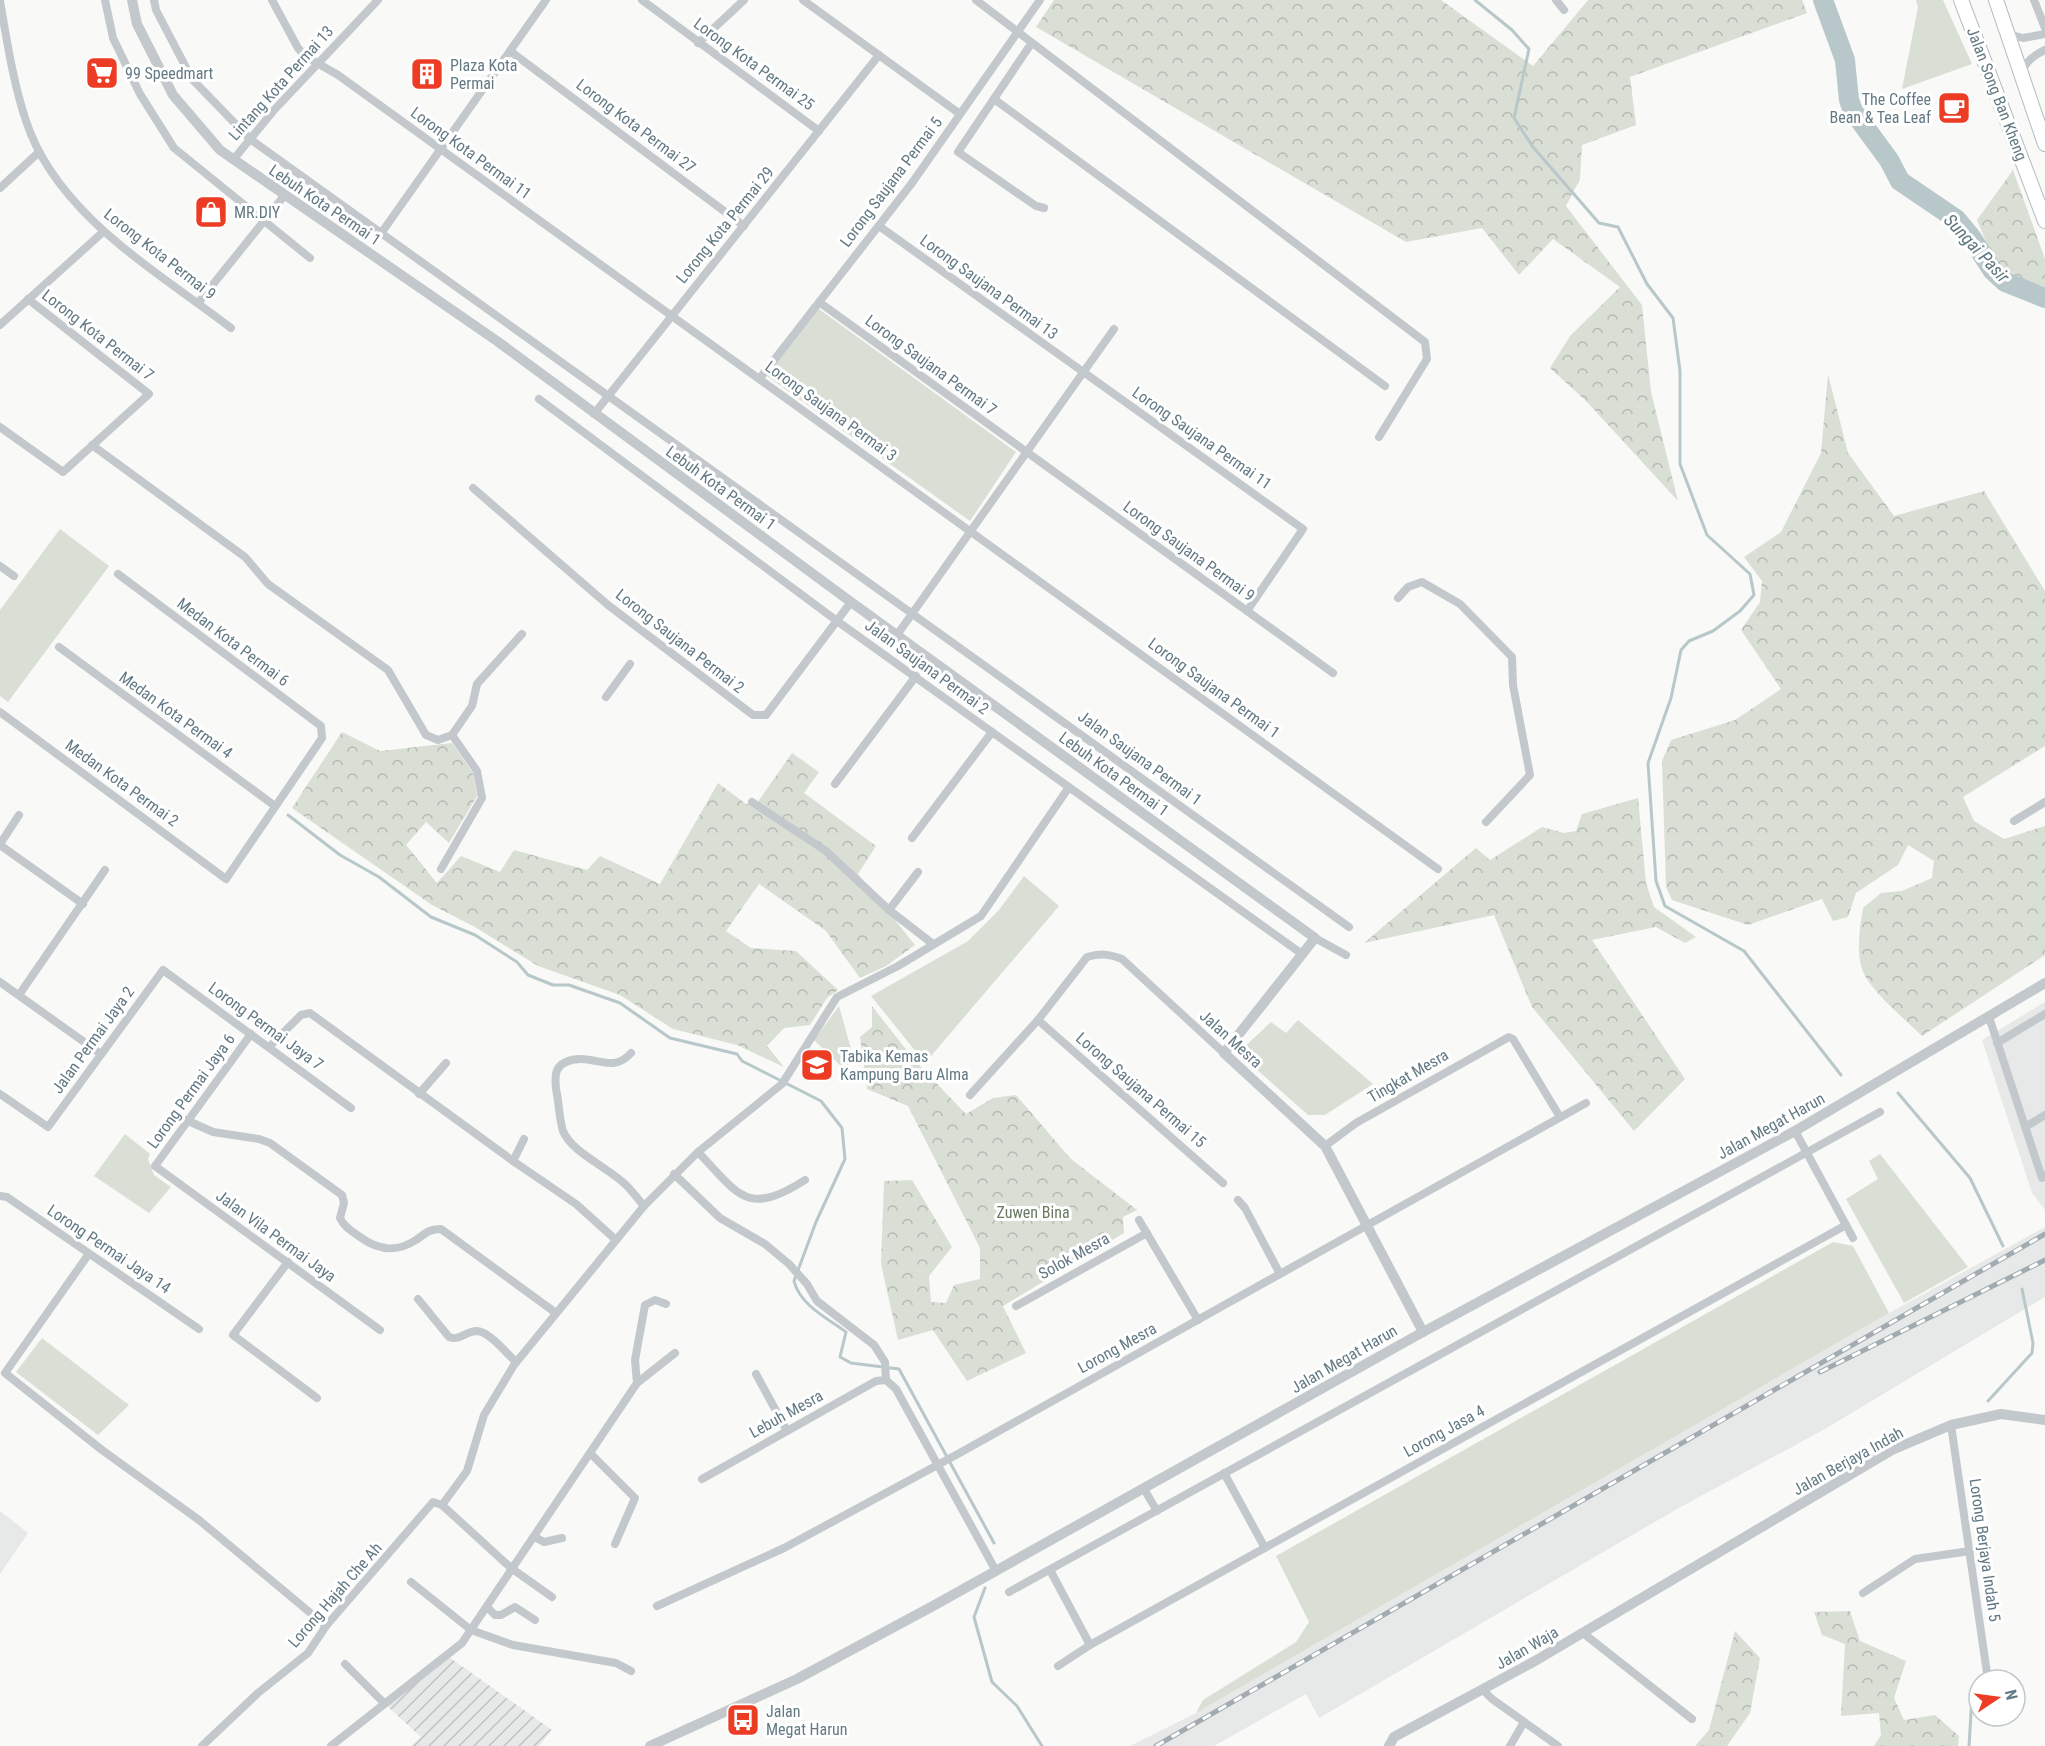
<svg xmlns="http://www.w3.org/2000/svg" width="2045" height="1746" font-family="'Roboto Condensed',sans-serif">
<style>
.built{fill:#e7e9e8}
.industrial{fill:url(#industrial-furrows)}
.green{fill:#dadfd6}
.forest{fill:url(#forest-crowns)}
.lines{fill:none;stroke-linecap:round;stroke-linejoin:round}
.stream{stroke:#b8c7ca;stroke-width:3}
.river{stroke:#b8c7ca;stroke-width:20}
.primary-casing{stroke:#b3babe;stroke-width:16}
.minor{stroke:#c2c8cb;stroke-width:8}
.tertiary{stroke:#c2c8cb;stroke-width:10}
.primary{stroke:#fff;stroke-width:14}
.rail-casing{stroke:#a1abb0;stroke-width:5}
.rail{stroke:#fff;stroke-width:3;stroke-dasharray:9;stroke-linecap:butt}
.labels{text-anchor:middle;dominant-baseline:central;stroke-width:6;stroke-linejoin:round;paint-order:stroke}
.street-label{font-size:16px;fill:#637984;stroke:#fff}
.poi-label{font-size:16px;fill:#637984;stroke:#fff;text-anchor:start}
.park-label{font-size:16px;fill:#697a62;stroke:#fff}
.water-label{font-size:18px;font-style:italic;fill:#5e787d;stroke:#fff}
</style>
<defs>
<pattern id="industrial-furrows" width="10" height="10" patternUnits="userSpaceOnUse" patternTransform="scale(1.5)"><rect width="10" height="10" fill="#e7e9e8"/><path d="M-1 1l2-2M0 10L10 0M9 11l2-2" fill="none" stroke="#bfc2c2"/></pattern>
<pattern id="forest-crowns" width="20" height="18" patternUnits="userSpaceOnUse" patternTransform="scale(1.5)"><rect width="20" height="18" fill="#dadfd6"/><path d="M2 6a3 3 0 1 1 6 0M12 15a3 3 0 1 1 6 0" fill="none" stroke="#b4bab3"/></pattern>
</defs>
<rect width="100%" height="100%" fill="#f9f9f7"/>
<g class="built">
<path d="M2045,1002V1210L2032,1193L1982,1040Z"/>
<path d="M2045,1227V1297L1825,1429L1677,1509L1319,1718L1306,1694L1214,1746H1130L1196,1713L1889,1313Z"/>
<path d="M0,1511L28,1533L0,1574Z"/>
</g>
<path class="industrial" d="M449,1657L552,1730L539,1746H411L421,1737L387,1706Z"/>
<g class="green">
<path d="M1916,0H1943L1972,64L1902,89L1918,7Z"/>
<path d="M812,304L1016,452L970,521L764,374Z"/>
<path d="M60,529L109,566L8,702L0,696V610Z"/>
<path d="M1024,876L1059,906L925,1063L871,996L968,941L999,910Z"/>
<path d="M839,1006L853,1056L845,1070L814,1040Z"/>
<path d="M1298,1020L1373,1084L1325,1115H1308L1238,1053L1271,1022L1286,1033Z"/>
<path d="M125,1134L150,1154L148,1159L154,1175L171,1187L149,1213L94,1176Z"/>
<path d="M1880,1154L1968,1267L1904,1303L1846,1199L1878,1179L1869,1161Z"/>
<path d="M1833,1242L1853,1246L1889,1313L1196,1713L1203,1700L1296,1642L1309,1622L1276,1556Z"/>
<path d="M42,1338L129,1405L98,1435L16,1372Z"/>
</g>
<g class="forest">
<path d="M1054,0H1441L1533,66L1588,0H1802L1807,13L1630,77L1636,125L1582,145L1580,179L1566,206L1642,305L1651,392L1678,501L1586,401L1550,368L1570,336L1620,287L1553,239L1519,275L1482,228L1406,242L1036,27Z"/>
<path d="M2013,170L2045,259V287L2004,272L1991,254L1977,220Z"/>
<path d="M1828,374L1848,453L1894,516L1984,491L2045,591V746L1963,797L1974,821L2004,839L2045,826V955L1922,1036C1905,1019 1870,991 1862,969C1856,950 1860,927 1863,908L1881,893L1902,891L1932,878L1934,861L1908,845L1898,865L1856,893L1848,917L1833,921L1822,899L1748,925L1672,900L1666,887L1662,761L1671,740L1735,720L1781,689L1741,630L1760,602L1762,581L1744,557L1781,532L1821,453Z"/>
<path d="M342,732L380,751L452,743L473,773L477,796L449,843L426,822L406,845L437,883L461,856L500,872L514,850L587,870L600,856L660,884L718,783L746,804L757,803L792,753L819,772L804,793L876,846L858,874L915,945L886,966L860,978L826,931L759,884L726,931L751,948L796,951L838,990L827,998L810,1025L784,1028L767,1046L784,1067L737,1045L673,1029L620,995L538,966L475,927L432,905L292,808Z"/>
<path d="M1638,798L1646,883L1654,907L1696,937L1685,943L1656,927L1592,940L1685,1079L1634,1131L1532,1007L1494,915L1364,943L1476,848L1490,860L1542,827L1564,833L1576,831L1582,814Z"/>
<path d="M872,1006L916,1062L966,1114L993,1098L1016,1095L1071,1159L1137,1210L1123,1217L1124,1233L1003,1306L1026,1353L967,1381L933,1330L898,1340L881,1264L884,1181L912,1180L952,1247L929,1276L931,1302L946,1303L954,1285L980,1279V1248L908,1106L867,1089L860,1037L872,1027Z"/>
<path d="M1850,1611L1860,1641L1906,1661L1894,1698L1904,1720L1935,1715L1959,1736L1958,1746H1874L1881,1735L1879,1713L1841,1716L1845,1644L1822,1635L1814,1612Z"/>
<path d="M1735,1631L1760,1658L1750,1713L1727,1746H1695L1709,1730Z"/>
</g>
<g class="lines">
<g class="stream">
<path d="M1475,0L1512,30L1529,49L1514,118L1533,147L1599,223L1618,227L1647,284L1673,318L1680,371V464L1707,535L1750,574L1754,595L1740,611L1713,631L1689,641L1681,650L1671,698L1648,763L1656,881L1665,906L1744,951L1841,1075"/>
<path d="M288,815L340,855L379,877L431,917L475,935L517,962L528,975L553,985H569L620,1003L670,1038L737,1054L742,1061L821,1101L842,1128L845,1159L816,1222L794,1281C800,1305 827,1318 846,1332L840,1357L851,1363L899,1369L994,1543"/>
<path d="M1898,1093L1970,1178L2003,1246"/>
<path d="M1988,1401L2032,1353L2033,1343L2022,1289"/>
<path d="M985,1588L974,1617L992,1682L1017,1706L1042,1746"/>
<path d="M1969,1746L1972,1697"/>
</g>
<path class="river" d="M1823,0L1845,60L1849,100L1853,111L1889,160L1900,181L1956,219L1971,237L1993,271L2005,282L2045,298"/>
<g class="primary-casing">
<g id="primary">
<path d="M1961,0L2045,221"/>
<path d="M1996,0L2045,144"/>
</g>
</g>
<g class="minor">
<path d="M105,0L113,38L140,94L174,148L310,258"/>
<path d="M154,0L156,10L192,79L250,139L1349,927"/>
<path d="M272,0L298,48L305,56L338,75L1438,869"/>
<path d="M642,0L819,131"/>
<path d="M803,0L960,114"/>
<path d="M976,0L1425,342L1427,359L1379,437"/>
<path d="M1556,0L1564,10"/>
<path d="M2034,0L2045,28"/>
<path d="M0,1C7,41 13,82 26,121C57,215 157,271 231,328"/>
<path d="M2008,34L2023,38L2045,34"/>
<path d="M698,43L744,0"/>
<path d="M1031,44L958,152L1036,206L1044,208"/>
<path d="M510,51L744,226"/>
<path d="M2022,74C2024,62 2034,55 2045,50"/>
<path d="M994,99L1385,386"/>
<path d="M233,160L275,109L378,0"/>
<path d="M0,188L39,152"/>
<path d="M879,226L1303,529L1247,611"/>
<path d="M382,232L546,0"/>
<path d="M819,302L1333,673"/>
<path d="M198,303L284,196"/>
<path d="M0,325L103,232"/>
<path d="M760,378L912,183L1040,0"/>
<path d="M539,399L837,621L1302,954"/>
<path d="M594,414L879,55"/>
<path d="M0,427L63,472L149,394L28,299"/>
<path d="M92,445L245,557L268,584L388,670L426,735L438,740L452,735L472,706L477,684L522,634"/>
<path d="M473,488L608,605L753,715H766L851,602"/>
<path d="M0,566L14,576"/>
<path d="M1398,598L1408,587L1422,582L1460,604L1512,657L1513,685L1530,775L1486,822"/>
<path d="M897,635L1114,329"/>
<path d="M59,647L275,806"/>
<path d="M606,697L630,664"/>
<path d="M0,712L226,879L322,738L321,726L118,574"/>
<path d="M835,784L916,676"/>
<path d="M752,802L826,851L889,910"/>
<path d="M2014,821L2045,802"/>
<path d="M912,838L992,732"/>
<path d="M0,844L19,815"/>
<path d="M0,845L83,904"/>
<path d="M441,869L482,798L477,771L452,735"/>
<path d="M918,872L889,910L933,944"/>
<path d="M1315,938L1346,955"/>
<path d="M0,982L101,1054"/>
<path d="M19,995L105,870"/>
<path d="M1989,1017L2042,1178L2045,1175"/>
<path d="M1038,1020L1223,1183"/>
<path d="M251,1034L155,1166L380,1330"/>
<path d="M1997,1043L2045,1014"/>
<path d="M269,1047L301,1015L310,1013L513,1161"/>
<path d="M631,1053C611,1076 591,1051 566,1062C554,1067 555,1078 556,1089C559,1102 559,1118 563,1131C571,1152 609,1168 626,1185C632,1191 638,1199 644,1206"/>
<path d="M0,1094L48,1127L163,970L351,1108"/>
<path d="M419,1094L446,1063"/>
<path d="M970,1095L1038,1020L1087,957C1100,953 1109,954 1122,959L1224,1053"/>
<path d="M186,1120L213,1132L259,1139L270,1143L342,1195L344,1203L340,1218C344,1227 352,1231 360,1237C378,1250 396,1253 416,1240C426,1233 429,1229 441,1229L556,1313"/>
<path d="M2025,1127L2045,1115"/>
<path d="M1795,1131L1853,1238"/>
<path d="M524,1139L513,1161L576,1204L616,1240"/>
<path d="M1325,1146L1356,1123L1509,1037L1513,1039L1560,1117"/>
<path d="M698,1152C739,1195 747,1217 805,1180"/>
<path d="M674,1174L720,1218L765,1244L789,1264L807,1284L817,1301L874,1345L885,1362L886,1380L896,1389L996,1571"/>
<path d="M0,1196L7,1197L199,1329"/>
<path d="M1238,1200L1245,1208L1280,1274"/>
<path d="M1139,1220L1198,1320"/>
<path d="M88,1255L5,1373L102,1450L199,1520L326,1626"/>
<path d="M288,1262L233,1335L317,1398"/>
<path d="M418,1299L449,1337C460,1341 466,1331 477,1331C490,1332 507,1354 516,1362"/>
<path d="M1016,1306L1147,1233"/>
<path d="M756,1374L787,1431"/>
<path d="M637,1383L675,1353"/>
<path d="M1951,1425L1988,1680"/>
<path d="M591,1454L635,1498L615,1544"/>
<path d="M1224,1473L1265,1548"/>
<path d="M702,1479L876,1381L886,1380"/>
<path d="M1144,1489L1157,1511"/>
<path d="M442,1505L467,1471L484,1415L514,1365L644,1206L698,1152L782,1084L837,997L898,966L981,916L1069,787"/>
<path d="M535,1537L544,1542L562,1538"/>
<path d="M1050,1570L1090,1645"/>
<path d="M411,1582L471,1630L513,1645L616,1663L631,1671"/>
<path d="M1009,1592L1880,1112"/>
<path d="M1863,1593L1915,1559L1970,1551"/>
<path d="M657,1606L784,1548L956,1455L1586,1103"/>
<path d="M487,1607L495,1615H501L515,1607L535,1620"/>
<path d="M1583,1633L1692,1719"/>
<path d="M345,1664L384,1703"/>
<path d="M1058,1666L1090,1645L1846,1225"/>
<path d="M1483,1690L1492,1699L1558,1746"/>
<path d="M202,1746L258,1693L308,1653L326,1626L433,1502L442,1505L511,1568L552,1597"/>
<path d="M331,1746L462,1643L637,1383L635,1360L645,1305L655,1300L666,1304"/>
<path d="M1510,1746L1524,1722"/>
</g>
<g class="tertiary">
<path d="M132,0L137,24L173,95L220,150L497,341L851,602L1315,938L1224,1053L1325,1146L1423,1332"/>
<path d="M650,1746L797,1679L933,1606L1423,1332L1795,1131L2045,983"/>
<path d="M1389,1746L1394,1737L1535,1661L1892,1450L1951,1425L2001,1414L2045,1420"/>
</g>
<use href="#primary" class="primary"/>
<g class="rail-casing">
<g id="rail">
<path d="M1820,1372L2045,1260"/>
<path d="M1156,1746L2045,1234"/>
</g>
</g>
<use href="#rail" class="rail"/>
</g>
<defs>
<g id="supermarket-square" transform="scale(1.725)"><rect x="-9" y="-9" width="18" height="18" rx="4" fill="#ed3c24" stroke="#fff"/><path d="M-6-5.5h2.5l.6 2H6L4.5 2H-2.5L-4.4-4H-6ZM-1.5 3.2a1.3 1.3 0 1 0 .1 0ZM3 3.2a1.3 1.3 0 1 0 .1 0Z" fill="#fff"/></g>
<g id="building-square" transform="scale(1.725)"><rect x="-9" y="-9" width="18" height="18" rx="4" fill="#ed3c24" stroke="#fff"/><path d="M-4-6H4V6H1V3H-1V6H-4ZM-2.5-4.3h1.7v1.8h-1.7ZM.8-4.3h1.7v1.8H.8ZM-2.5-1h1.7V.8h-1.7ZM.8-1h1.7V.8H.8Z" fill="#fff"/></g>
<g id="cafe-square" transform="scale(1.725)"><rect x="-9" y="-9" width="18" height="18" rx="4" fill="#ed3c24" stroke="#fff"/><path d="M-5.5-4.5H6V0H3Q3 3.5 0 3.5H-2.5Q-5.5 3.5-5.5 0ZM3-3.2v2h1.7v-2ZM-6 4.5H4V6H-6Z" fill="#fff"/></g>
<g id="shop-square" transform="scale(1.725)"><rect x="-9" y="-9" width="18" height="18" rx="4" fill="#ed3c24" stroke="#fff"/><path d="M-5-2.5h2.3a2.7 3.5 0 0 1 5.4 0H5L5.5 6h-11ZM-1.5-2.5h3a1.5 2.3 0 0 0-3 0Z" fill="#fff"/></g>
<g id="school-square" transform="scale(1.725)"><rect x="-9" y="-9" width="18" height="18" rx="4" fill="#ed3c24" stroke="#fff"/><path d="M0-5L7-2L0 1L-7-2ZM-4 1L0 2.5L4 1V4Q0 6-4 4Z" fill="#fff"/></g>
<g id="bus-square" transform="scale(1.725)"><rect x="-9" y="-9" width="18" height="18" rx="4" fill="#ed3c24" stroke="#fff"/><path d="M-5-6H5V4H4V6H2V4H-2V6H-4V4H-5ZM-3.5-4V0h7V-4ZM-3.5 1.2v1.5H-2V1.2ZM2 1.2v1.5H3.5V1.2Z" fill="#fff"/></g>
</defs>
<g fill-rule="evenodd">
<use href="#supermarket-square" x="102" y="73"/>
<use href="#building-square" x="427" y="74"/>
<use href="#cafe-square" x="1954" y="108"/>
<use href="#shop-square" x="211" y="212"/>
<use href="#school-square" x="817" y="1065"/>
<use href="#bus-square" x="743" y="1720"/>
</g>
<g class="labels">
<g class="street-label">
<text transform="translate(754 64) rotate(36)">Lorong Kota Permai 25</text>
<text transform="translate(281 83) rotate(-48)">Lintang Kota Permai 13</text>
<text transform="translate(1997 94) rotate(69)">Jalan Song Ban Kheng</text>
<text transform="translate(636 126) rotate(37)">Lorong Kota Permai 27</text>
<text transform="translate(471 153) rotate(36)">Lorong Kota Permai 11</text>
<text transform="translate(891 182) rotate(-53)">Lorong Saujana Permai 5</text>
<text transform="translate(325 205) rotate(34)">Lebuh Kota Permai 1</text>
<text transform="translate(725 225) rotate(-51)">Lorong Kota Permai 29</text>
<text transform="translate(160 254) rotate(38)">Lorong Kota Permai 9</text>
<text transform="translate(989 287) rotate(36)">Lorong Saujana Permai 13</text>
<text transform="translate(98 335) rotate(38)">Lorong Kota Permai 7</text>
<text transform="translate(931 365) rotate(36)">Lorong Saujana Permai 7</text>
<text transform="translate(831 411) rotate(36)">Lorong Saujana Permai 3</text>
<text transform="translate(1202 438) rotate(35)">Lorong Saujana Permai 11</text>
<text transform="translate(721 488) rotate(36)">Lebuh Kota Permai 1</text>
<text transform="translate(1189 551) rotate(36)">Lorong Saujana Permai 9</text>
<text transform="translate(680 641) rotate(38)">Lorong Saujana Permai 2</text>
<text transform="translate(233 642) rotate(37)">Medan Kota Permai 6</text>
<text transform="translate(927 667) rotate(36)">Jalan Saujana Permai 2</text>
<text transform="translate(1214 688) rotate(36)">Lorong Saujana Permai 1</text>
<text transform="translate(176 715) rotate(36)">Medan Kota Permai 4</text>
<text transform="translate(1140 758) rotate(36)">Jalan Saujana Permai 1</text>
<text transform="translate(1114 774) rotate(36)">Lebuh Kota Permai 1</text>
<text transform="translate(122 783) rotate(36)">Medan Kota Permai 2</text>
<text transform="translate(266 1026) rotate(36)">Lorong Permai Jaya 7</text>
<text transform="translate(1231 1039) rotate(42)">Jalan Mesra</text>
<text transform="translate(93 1040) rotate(-54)">Jalan Permai Jaya 2</text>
<text transform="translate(1408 1076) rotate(-30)">Tingkat Mesra</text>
<text transform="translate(1141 1090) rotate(41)">Lorong Saujana Permai 15</text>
<text transform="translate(191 1091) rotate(-54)">Lorong Permai Jaya 6</text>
<text transform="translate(1771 1126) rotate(-29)">Jalan Megat Harun</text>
<text transform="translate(276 1236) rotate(36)">Jalan Vila Permai Jaya</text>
<text transform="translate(109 1249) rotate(34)">Lorong Permai Jaya 14</text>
<text transform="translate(1074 1256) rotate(-29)">Solok Mesra</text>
<text transform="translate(1117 1348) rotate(-29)">Lorong Mesra</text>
<text transform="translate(1344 1359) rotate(-30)">Jalan Megat Harun</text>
<text transform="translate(786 1414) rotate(-29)">Lebuh Mesra</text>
<text transform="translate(1444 1431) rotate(-29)">Lorong Jasa 4</text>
<text transform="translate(1848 1461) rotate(-29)">Jalan Berjaya Indah</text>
<text transform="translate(1985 1550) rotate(82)">Lorong Berjaya Indah 5</text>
<text transform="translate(335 1595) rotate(-49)">Lorong Hajah Che Ah</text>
<text transform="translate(1527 1648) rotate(-30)">Jalan Waja</text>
</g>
<g class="poi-label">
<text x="450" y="65">Plaza Kota<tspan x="450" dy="18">Permai</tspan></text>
<text x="125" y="73">99 Speedmart</text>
<text x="1931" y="99" text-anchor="end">The Coffee<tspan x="1931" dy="18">Bean &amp; Tea Leaf</tspan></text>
<text x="234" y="212">MR.DIY</text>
<text x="840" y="1056">Tabika Kemas<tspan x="840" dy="18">Kampung Baru Alma</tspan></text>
<text x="766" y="1711">Jalan<tspan x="766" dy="18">Megat Harun</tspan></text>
</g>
<g class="park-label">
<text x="1033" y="1212">Zuwen Bina</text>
</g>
<g class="water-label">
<text transform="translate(1977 248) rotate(47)">Sungai Pasir</text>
</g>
</g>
<g transform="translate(1997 1698) rotate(77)"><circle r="28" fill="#ffffff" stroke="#c1c9ce" stroke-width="1.5"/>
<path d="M0-4.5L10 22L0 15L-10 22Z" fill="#ed3c24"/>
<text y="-9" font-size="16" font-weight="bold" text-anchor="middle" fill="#637984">N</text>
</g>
</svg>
